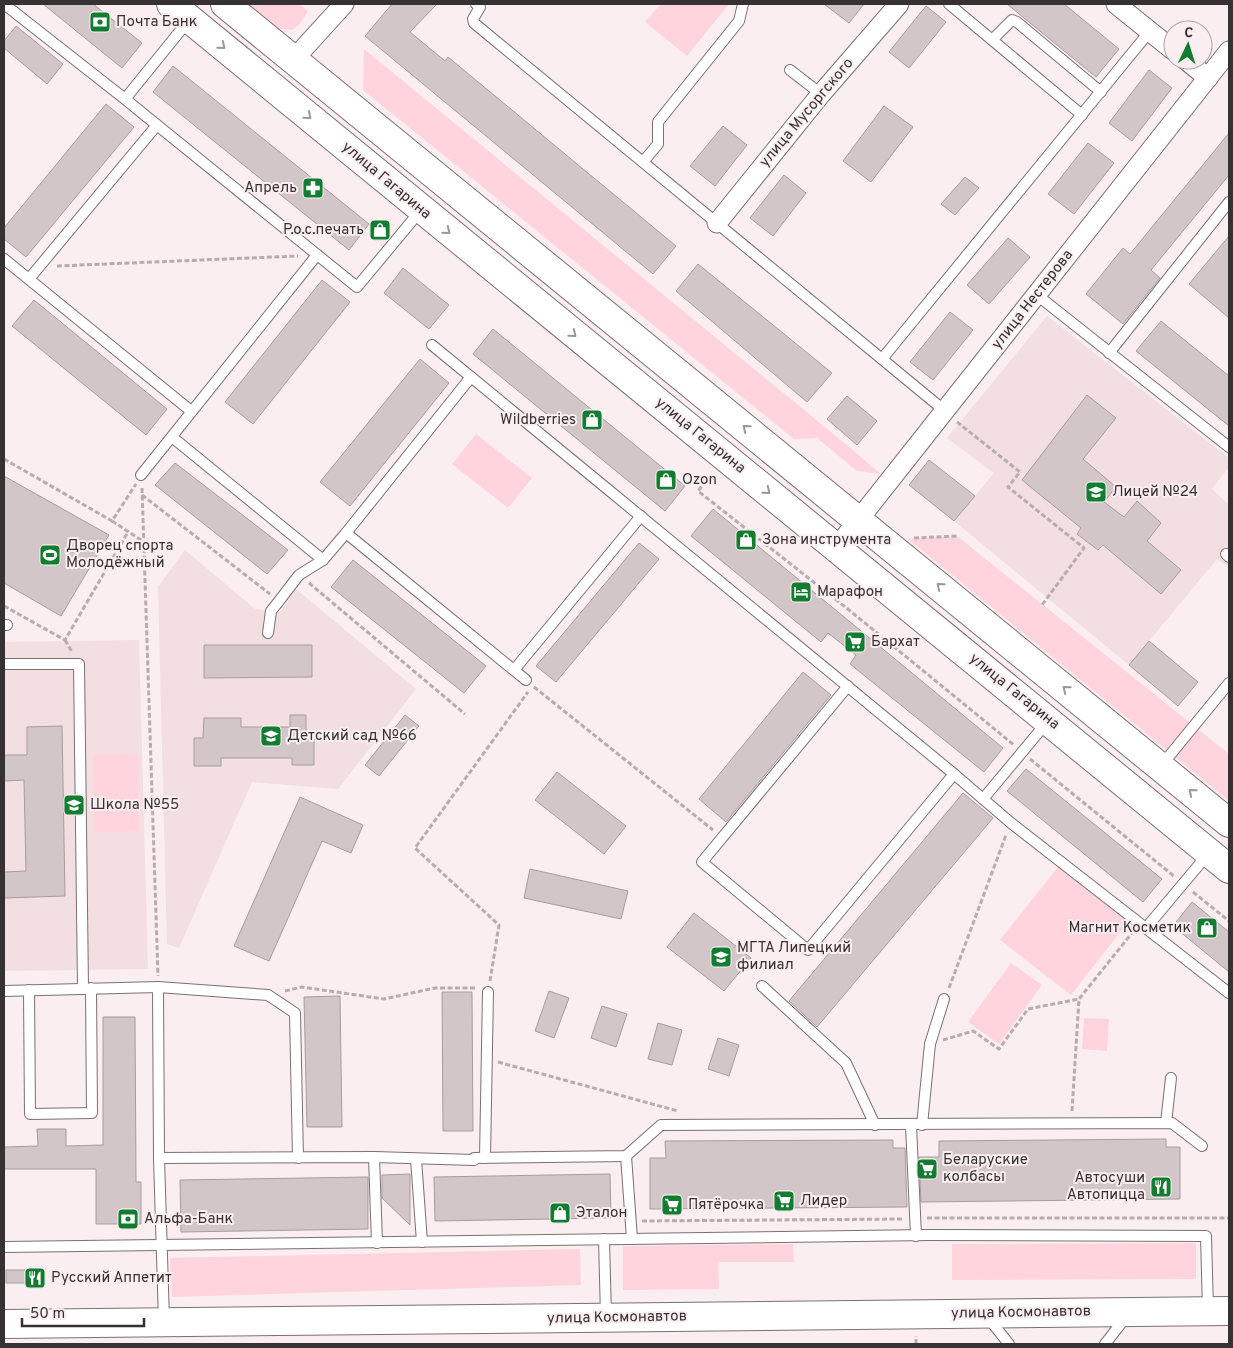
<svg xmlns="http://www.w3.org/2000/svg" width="1233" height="1348" font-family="Overpass,sans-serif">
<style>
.built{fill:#f3dee1}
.green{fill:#ffd4dc}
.building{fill:#d2c6c8;stroke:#a79c9e}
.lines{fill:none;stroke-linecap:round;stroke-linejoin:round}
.lane-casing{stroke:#7b7072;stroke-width:12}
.street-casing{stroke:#7b7072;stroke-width:21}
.secondary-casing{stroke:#7b7072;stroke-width:30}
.primary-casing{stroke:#7b7072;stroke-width:30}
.path{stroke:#b7adaf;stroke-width:3;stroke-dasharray:5 2.5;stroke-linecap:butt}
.lane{stroke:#fff;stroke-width:10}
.street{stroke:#fff;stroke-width:19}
.secondary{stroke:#fff;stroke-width:28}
.primary{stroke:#fff;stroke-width:28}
.oneway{stroke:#9a9899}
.labels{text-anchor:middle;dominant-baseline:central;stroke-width:4;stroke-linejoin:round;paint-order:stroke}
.poi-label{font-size:15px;fill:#363233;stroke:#faeef0;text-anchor:start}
.street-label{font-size:15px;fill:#363233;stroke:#faeef0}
</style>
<rect width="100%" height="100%" fill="#faeef0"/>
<g class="built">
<path d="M1047,316L1229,458V467L1212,489L1229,505V568L1217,559L1129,665L954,521L994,473L947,438Z"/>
<path d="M185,550L255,609L280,612L296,589L416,689L338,789L252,782L179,948L167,944L158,587Z"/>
<path d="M139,640L148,969L4,971V642Z"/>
</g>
<g class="green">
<path d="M245,4H299L308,11L300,24L292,30L273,28Z"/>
<path d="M661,4H729L687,56L645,22Z"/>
<path d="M364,49L843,442L881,474L857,471L817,438L794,439L363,90Z"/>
<path d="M476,434L532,478L508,508L452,464Z"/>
<path d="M957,536L1229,754V801L908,539Z"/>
<path d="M137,754L139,831L94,832L93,755Z"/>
<path d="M1058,867L1128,922L1071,995L1000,940Z"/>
<path d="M1011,963L1042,985L999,1044L968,1022Z"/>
<path d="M1084,1018L1109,1019L1107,1051L1082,1049Z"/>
<path d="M1196,1243V1279L952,1280V1244Z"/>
<path d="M793,1244L794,1262H718L719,1289L623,1290V1246Z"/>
<path d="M580,1249L581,1285L172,1297L170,1258Z"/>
</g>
<g class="building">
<path d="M43,4H93L142,43L122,68Z"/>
<path d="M392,4H437L410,32L445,61L448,57L676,246L653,274L365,36Z"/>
<path d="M824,4H864L849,23Z"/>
<path d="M1007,4H1064L1119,49L1096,77Z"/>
<path d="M926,6L946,22L909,68L889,52Z"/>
<path d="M16,26L63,64L47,84L4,48V41Z"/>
<path d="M173,66L369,224L349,250L153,92Z"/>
<path d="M1149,70L1172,88L1132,141L1109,123Z"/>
<path d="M106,104L134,127L26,257L4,239V228Z"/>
<path d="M884,106L913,127L871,182L843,161Z"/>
<path d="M723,126L747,145L715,186L690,166Z"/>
<path d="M1229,133V175L1151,270L1160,278L1123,324L1086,294L1123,248L1130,254Z"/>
<path d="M1088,143L1114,163L1074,214L1048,194Z"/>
<path d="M784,175L806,193L773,236L750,218Z"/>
<path d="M965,177L979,188L955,215L941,204Z"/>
<path d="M1229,236V318L1189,284Z"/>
<path d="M1008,238L1030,257L989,304L967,285Z"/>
<path d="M698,264L832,373L807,402L676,291Z"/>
<path d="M403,268L449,305L429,329L384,293Z"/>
<path d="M322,280L350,302L253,424L225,402Z"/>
<path d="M34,300L167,409L146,435L12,326Z"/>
<path d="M950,312L973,330L933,380L910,362Z"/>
<path d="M1161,321L1229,376V426L1136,351Z"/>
<path d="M493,329L685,486L665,511L473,354Z"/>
<path d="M420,359L449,383L350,506L320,482Z"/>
<path d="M1087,395L1116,418L1083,459L1116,487L1104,502L1124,517L1137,501L1161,523L1147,541L1181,570L1161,594L1103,545L1098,550L1077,534L1081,528L1022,480Z"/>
<path d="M847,396L877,421L857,445L827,419Z"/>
<path d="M929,460L975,496L954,521L909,485Z"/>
<path d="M175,463L288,550L267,574L155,485Z"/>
<path d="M4,476L109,535L61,616L4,583Z"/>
<path d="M713,509L1003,748L984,772L850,664L856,655L828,633L821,642L691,536Z"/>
<path d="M639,543L659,559L556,682L536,666Z"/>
<path d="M353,560L486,666L464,693L331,587Z"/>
<path d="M1149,641L1198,682L1178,706L1129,665Z"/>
<path d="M204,645H312V677L204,678Z"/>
<path d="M803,672L831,695L726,822L699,799Z"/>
<path d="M290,715H306V734H314V765H292V758H221V766H194V738H203L204,718H241V727H290Z"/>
<path d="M405,715L419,726L379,776L365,765Z"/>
<path d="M62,726L65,896L4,898V872L26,871L24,780L4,781V755H27V727Z"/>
<path d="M1026,769L1162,879L1143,902L1007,791Z"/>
<path d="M557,772L626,826L604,854L535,800Z"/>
<path d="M963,793L993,818L817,1027L789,1001Z"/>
<path d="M300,797L363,825L351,853L322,841L269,961L234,946Z"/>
<path d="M530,869L628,891L621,919L524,898Z"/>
<path d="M1192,902L1229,932V972L1173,926Z"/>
<path d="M694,913L751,958L724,991L667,947Z"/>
<path d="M549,991L569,998L554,1038L535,1031Z"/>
<path d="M442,992H472L473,1131H443Z"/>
<path d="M340,996L342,1127H307L304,997Z"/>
<path d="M602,1006L627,1014L616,1047L591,1038Z"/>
<path d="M103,1017H135L136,1182H141V1224H96V1169H4V1147L38,1146L37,1129H66V1146L103,1145Z"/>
<path d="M658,1023L682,1030L672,1065L648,1059Z"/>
<path d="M718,1038L739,1045L729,1076L708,1069Z"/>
<path d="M1166,1139V1147H1180V1199L921,1202L919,1157H939V1141Z"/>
<path d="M893,1140V1148H905L907,1207L650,1209V1158H666L665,1141Z"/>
<path d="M410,1174V1225L382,1198V1175Z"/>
<path d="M610,1174L611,1218L435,1221L434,1177Z"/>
<path d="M368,1177V1229L181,1232L180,1180Z"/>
<rect x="6" y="1270" width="33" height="13"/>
</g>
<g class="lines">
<g class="lane-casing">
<g id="lane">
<path d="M4,4L125,99"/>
<path d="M476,4L480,7L473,19L474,23L945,411"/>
<path d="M949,4L1082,115"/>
<path d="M992,40L1012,20L1017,22L1101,92"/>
<path d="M790,70L821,94"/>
<path d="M157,125L357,287L421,210"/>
<path d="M643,162L658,144V122L739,21L743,4"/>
<path d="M4,259L191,411"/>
<path d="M29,279L157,125L125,99L189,20"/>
<path d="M1037,295L1229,447"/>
<path d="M432,345C606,488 781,631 954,774L808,950L702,862L848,686"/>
<path d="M1109,353L1229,202"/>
<path d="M882,359L1150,31"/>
<path d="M172,437L323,560L346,533L526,680"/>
<path d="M141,475L317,255"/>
<path d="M346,533L471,377"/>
<path d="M1226,554L1229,557"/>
<path d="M4,625H7"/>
<path d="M268,633L271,611L279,601L299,575L323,560"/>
<path d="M4,664H79L83,988"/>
<path d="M514,670L641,516"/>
<path d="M1161,766L1229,683"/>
<path d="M954,774L1011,823L1229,993"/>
<path d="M983,799L1048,721"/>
<path d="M1146,928L1208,854"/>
<path d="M762,986L846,1063L875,1125"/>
<path d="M158,987L159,1158L164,1321"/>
<path d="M29,990L30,1114L92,1113L91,988"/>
<path d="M4,991L158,987L268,995L295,1013L298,1158"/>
<path d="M1166,1123L1171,1078"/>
<path d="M911,1125L916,1236"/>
<path d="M922,1125L930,1044L944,999"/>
<path d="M626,1156L632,1239"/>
<path d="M374,1157L377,1243"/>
<path d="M159,1158L374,1157L474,1160V1158L626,1156L661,1125L1172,1123L1202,1146"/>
<path d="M485,1158L488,992"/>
<path d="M416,1159L422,1242"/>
<path d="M604,1239L606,1316"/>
<path d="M4,1247L930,1235L1206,1236L1208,1310"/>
<path d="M989,1319L1009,1344"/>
<path d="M1105,1344L1126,1317"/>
</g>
</g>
<g class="street-casing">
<g id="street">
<path d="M1116,4L1173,50"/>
<path d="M294,59L344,4"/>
<path d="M1186,60L1208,78"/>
<path d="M717,223L821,94L899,4"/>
<path d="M837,547L1229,51"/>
</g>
</g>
<g class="secondary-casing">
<path id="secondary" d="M4,1324L1229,1311"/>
</g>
<g class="primary-casing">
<g id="primary">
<path d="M171,4L1229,869"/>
<path d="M225,4L1229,823"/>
</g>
</g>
<g class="path">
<path d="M57,266L298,256"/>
<path d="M957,422L1020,472L1008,487L1084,548L1042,605"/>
<path d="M4,459L112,521L136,484"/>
<path d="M711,475L698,491L849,610L1014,745"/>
<path d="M142,488L158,976"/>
<path d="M142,495L270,594"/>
<path d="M112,521L144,542"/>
<path d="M914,538L957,536"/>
<path d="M309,583L465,714"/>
<path d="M4,606L65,640L128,532"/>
<path d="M65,640L72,652"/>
<path d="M534,687L713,830"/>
<path d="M1030,759L1175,877"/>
<path d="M1193,892L1229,921"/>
<path d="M490,981L499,925L415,848L528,692"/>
<path d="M949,988L1006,835"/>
<path d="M285,991L302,987L384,999L435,988H476"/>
<path d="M943,1040L973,1031L999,1049L1028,1009L1079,999"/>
<path d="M498,1062L678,1111"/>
<path d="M1072,1111L1079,999L1132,933"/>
<path d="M927,1218H1229"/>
<path d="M642,1221L903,1219"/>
<path d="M916,1344V1336"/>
</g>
<use href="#lane" class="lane"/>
<use href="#street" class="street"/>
<use href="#secondary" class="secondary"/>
<use href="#primary" class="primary"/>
</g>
<defs><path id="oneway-chevron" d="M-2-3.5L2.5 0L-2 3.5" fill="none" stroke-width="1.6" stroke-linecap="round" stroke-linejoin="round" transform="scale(1.25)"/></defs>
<g class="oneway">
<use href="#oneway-chevron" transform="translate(222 46) rotate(39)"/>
<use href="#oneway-chevron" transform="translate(308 116) rotate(39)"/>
<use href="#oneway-chevron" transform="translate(447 231) rotate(39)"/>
<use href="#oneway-chevron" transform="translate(573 334) rotate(39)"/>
<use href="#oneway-chevron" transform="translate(746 428) rotate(-141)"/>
<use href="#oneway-chevron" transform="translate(767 491) rotate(39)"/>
<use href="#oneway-chevron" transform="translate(940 586) rotate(-141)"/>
<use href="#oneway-chevron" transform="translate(1066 689) rotate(-141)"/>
<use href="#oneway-chevron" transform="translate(1192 792) rotate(-141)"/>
</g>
<defs>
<g id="bank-square" transform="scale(1.125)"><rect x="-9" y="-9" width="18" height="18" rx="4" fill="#127c30" stroke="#faeef0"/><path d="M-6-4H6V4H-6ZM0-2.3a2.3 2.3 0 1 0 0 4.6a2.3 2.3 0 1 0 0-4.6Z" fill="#fff"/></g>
<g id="pharmacy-square" transform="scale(1.125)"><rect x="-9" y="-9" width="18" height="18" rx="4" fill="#127c30" stroke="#faeef0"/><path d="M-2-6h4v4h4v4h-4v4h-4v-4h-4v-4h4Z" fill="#fff"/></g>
<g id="shop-square" transform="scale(1.125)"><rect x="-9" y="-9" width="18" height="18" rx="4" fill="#127c30" stroke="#faeef0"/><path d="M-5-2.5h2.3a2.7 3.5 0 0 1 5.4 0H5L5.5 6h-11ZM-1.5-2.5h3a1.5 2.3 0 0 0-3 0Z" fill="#fff"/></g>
<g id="school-square" transform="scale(1.125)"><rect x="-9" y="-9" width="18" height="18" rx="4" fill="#127c30" stroke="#faeef0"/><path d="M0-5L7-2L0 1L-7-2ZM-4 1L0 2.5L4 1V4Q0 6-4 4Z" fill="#fff"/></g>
<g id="stadium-square" transform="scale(1.125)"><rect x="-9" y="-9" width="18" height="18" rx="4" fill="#127c30" stroke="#faeef0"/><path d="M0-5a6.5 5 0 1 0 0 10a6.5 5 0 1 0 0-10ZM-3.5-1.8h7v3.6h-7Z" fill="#fff"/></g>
<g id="hotel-square" transform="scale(1.125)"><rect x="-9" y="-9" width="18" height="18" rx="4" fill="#127c30" stroke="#faeef0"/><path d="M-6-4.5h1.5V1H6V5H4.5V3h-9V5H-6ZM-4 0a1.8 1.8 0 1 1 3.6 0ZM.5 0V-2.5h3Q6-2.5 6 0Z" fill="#fff"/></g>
<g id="supermarket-square" transform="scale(1.125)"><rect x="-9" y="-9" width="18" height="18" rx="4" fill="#127c30" stroke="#faeef0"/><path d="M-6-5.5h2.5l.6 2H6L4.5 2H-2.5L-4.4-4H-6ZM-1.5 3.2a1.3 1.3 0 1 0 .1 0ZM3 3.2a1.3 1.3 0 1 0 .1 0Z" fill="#fff"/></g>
<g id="university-square" transform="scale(1.125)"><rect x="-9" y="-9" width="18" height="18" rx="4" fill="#127c30" stroke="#faeef0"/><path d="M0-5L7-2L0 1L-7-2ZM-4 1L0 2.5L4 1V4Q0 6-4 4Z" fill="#fff"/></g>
<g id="restaurant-square" transform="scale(1.125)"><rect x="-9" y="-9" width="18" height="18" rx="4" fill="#127c30" stroke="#faeef0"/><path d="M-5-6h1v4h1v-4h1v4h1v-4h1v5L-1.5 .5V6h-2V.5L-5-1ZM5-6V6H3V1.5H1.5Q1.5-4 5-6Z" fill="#fff"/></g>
</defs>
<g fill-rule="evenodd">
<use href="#bank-square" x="100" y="22"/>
<use href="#pharmacy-square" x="313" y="188"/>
<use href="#shop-square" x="380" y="230"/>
<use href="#shop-square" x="592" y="420"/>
<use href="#shop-square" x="666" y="480"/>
<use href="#school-square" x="1096" y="492"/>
<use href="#shop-square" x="746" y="540"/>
<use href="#stadium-square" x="50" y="555"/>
<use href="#hotel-square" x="801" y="592"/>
<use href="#supermarket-square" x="855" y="642"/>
<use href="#school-square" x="271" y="736"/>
<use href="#school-square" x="74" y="805"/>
<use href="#shop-square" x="1207" y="928"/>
<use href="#university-square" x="721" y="957"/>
<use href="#supermarket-square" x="927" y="1169"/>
<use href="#restaurant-square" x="1161" y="1187"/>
<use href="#supermarket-square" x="784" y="1201"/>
<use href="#supermarket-square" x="672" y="1205"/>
<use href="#shop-square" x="560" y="1213"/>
<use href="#bank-square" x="128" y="1219"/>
<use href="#restaurant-square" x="35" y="1278"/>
</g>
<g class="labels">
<g class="poi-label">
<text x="116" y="22">Почта Банк</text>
<text x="297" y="188" text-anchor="end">Апрель</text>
<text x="364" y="230" text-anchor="end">Р.о.с.печать</text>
<text x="576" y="420" text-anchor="end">Wildberries</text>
<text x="682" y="480">Ozon</text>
<text x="1112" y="492">Лицей №24</text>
<text x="762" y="540">Зона инструмента</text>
<text x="66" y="546">Дворец спорта<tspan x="66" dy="17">Молодёжный</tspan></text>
<text x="817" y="592">Марафон</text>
<text x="871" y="642">Бархат</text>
<text x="287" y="736">Детский сад №66</text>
<text x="90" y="805">Школа №55</text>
<text x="1191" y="928" text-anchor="end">Магнит Косметик</text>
<text x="737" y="948">МГТА Липецкий<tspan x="737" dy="17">филиал</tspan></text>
<text x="943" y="1160">Беларуские<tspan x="943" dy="17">колбасы</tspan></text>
<text x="1145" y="1178" text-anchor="end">Автосуши<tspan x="1145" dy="17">Автопицца</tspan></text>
<text x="800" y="1201">Лидер</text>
<text x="688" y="1205">Пятёрочка</text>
<text x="576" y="1213">Эталон</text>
<text x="144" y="1219">Альфа-Банк</text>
<text x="51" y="1278">Русский Аппетит</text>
</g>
<g class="street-label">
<text transform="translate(807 113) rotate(-50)">улица Мусоргского</text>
<text transform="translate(386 181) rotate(40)">улица Гагарина</text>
<text transform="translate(1033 300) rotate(-52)">улица Нестерова</text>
<text transform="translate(700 436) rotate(39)">улица Гагарина</text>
<text transform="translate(1014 692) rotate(39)">улица Гагарина</text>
<text transform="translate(1021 1313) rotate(-1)">улица Космонавтов</text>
<text transform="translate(617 1318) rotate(-1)">улица Космонавтов</text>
</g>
</g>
<rect width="1233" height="1348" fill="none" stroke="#363233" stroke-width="10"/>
<g transform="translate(1188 45) rotate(4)"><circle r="24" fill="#faeef0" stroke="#aca3a4"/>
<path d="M0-4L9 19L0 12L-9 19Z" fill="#127c30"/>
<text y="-8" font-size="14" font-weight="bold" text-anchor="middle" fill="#363233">С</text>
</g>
<path d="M22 1318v8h122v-8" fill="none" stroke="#363233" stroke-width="2.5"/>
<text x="30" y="1318" font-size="15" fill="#363233" stroke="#faeef0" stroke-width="4" paint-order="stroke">50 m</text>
</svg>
